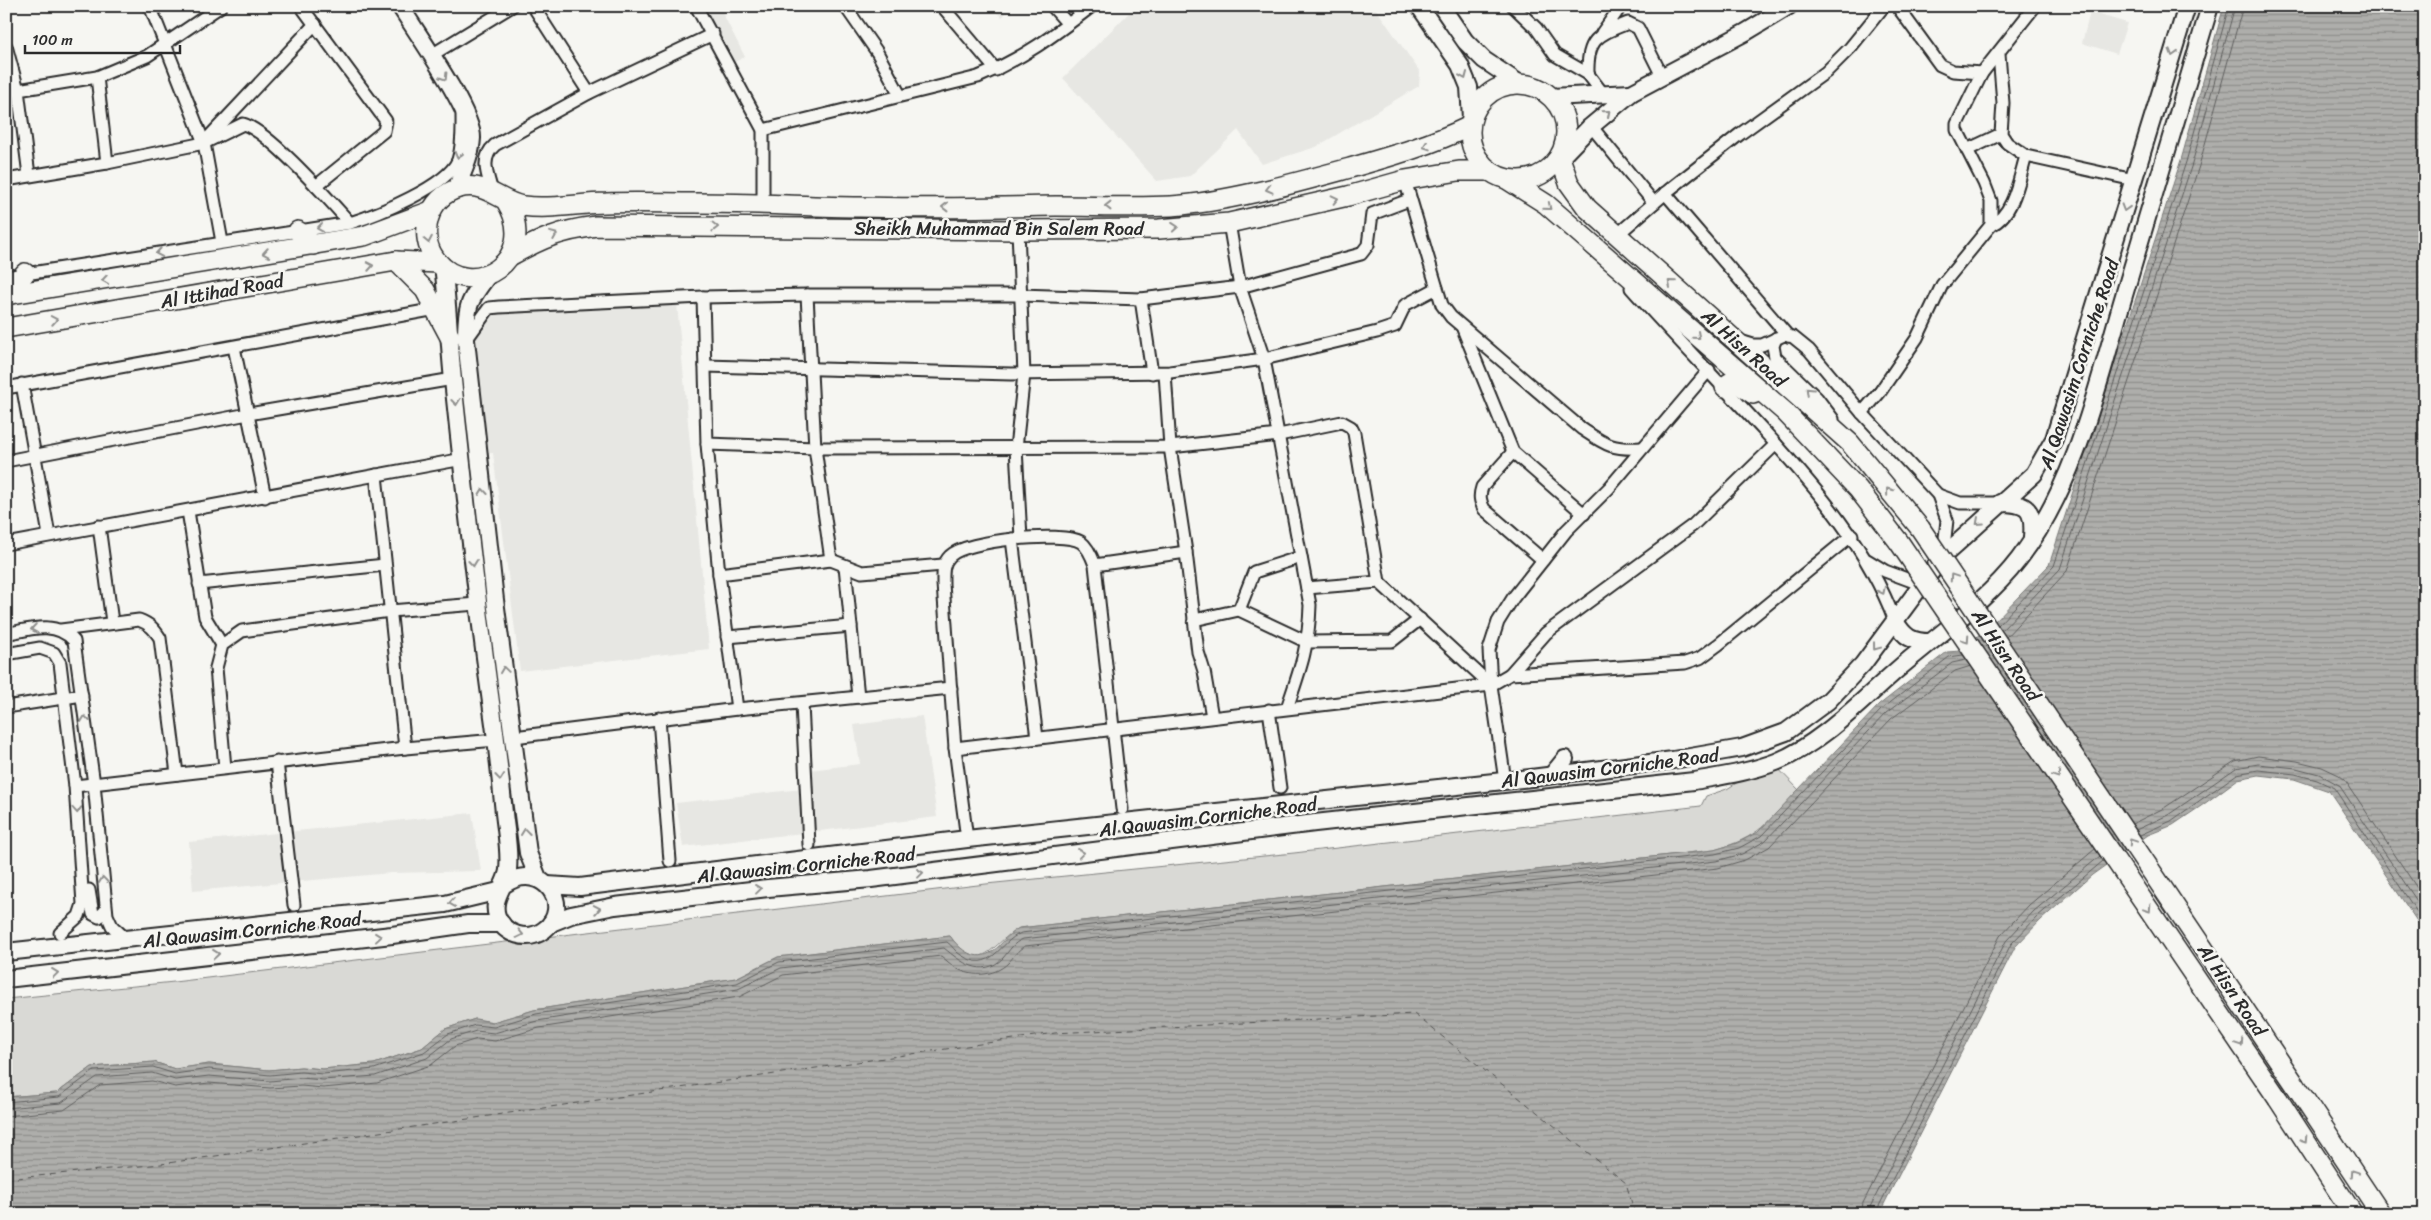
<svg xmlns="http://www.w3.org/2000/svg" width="2431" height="1220" font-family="Sriracha,sans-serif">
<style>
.built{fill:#e7e7e3}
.park{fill:#d9d9d5;stroke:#828280}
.water{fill:url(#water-rules);stroke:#7a7a78}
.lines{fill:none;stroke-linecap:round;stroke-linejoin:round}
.shore{stroke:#5f5f5e;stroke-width:1}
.ferry{stroke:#525251;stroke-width:1;stroke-dasharray:6 5;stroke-linecap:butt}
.street-casing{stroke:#2b2b2b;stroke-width:15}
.secondary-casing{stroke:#2b2b2b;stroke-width:20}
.primary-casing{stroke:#2b2b2b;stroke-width:22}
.street{stroke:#f6f6f2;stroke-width:11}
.secondary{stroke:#f6f6f2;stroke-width:16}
.primary{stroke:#f6f6f2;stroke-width:19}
.primary-bridge-casing{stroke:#2b2b2b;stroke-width:22;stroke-linecap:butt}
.primary-bridge{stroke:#f6f6f2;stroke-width:19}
.oneway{stroke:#90908e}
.labels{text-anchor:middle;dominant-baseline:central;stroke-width:5;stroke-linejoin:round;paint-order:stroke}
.street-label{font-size:19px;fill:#2b2b2b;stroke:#f6f6f2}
</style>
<defs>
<pattern id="water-rules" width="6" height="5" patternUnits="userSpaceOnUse" patternTransform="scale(1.25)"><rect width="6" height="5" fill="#aeaeab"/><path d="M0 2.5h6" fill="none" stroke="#8e8e8b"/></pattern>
</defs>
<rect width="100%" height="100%" fill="#f6f6f2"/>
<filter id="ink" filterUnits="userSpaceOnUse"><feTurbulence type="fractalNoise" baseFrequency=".02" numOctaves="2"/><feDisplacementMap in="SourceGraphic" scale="10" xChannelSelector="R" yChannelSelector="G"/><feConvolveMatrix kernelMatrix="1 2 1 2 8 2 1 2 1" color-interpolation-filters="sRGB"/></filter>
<g filter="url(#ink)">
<g class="built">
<path d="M695,6H719L745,57L730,64Z"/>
<path d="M988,6H1014L1002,17Z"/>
<path d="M1136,6H1374L1420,72L1419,86L1316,147L1262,164L1238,130L1190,176L1157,181L1063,78Z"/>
<path d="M2090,12L2127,23L2117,54L2082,43Z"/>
<path d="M677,304L709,649L520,671L493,453L482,454L471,339L489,316L506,310Z"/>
<path d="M922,716L937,817L683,847L676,803L802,789L801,771L860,764L854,725Z"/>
<path d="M472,813L481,871L391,873L193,891L189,842Z"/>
</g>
<path class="park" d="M1771,761L1799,790C1768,822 1759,838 1714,850L1020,928C992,941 982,980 950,936L778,957L736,978L534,1010L493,1022L475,1019L445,1029L422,1048L374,1064L323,1069L301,1067L269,1070L209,1064L175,1069L154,1062L92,1067L57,1093L6,1097V999L174,982L986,884L1294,853L1701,806L1706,796L1727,789Z"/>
<path class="water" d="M2224,6H2425V933L2329,791L2294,779L2258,775L2238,779L2204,804L2173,825L2148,835L2092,875L2041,920L2015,947L1879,1214H6V1097L57,1093L92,1067L154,1062L175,1069L209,1064L269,1070L301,1067L323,1069L374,1064L422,1048L445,1029L475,1019L493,1022L534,1010L736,978L778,957L950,936C960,950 976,963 993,951C1004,943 1006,935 1019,928L1714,850L1737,843L1758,832L1879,705L1947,652L1960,651L1993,623L2049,565L2181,160Z"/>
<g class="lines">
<g class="shore">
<path d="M1998,625L2054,566L2186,162L2229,6"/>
<path d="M2002,630L2060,569L2192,164L2235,6"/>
<path d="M2006,637L2067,571L2199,166L2243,6"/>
<path d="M2132,824L2164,808L2235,761L2258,756L2297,761L2322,767L2339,775L2345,780L2425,900"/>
<path d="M2136,830L2168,815L2236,768L2258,764L2296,768L2319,774L2339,785L2425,913"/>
<path d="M2140,835L2171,821L2237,774L2258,770L2295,774L2317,780L2334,788L2425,924"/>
<path d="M6,1102L59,1097L94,1071L153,1067L175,1074L209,1069L270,1075L301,1072L323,1074L374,1069L424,1052L448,1034L475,1025L494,1027L536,1014L737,983L779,962L947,942C952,945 955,952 961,955C991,975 999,942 1021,933L1715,854L1739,848L1761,836L1882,709L1949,657L1963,655"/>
<path d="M6,1108L61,1103L97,1077L152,1073L175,1080L209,1076L270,1081L301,1078L323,1080L375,1076L427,1058L451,1039L476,1031L494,1033L537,1021L738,989L781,968L944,948C961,962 982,979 1003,958C1010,950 1013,943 1023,939L1716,861L1742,854L1765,841L1886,713L1952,663L1966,660"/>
<path d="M6,1116L64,1110L100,1085L152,1081L175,1087L209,1083L270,1088L301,1086L323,1088L377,1083L431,1065L455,1046L477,1039L495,1041L539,1028L739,997L783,975L941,956C945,959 949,963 953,966C969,978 994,977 1008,963C1014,957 1017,950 1025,946L1718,868L1745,860L1769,847L1891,719L1955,671L1971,666"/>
<path d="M1861,1214L1863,1203L2000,936L2029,905L2095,849"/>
<path d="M1868,1214L1870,1207L2006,941L2034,911L2100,856"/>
<path d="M1875,1214L2011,944L2038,916L2103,861"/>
</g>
<path class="ferry" d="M6,1179L161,1164L1055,1033L1414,1014L1626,1183L1635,1214"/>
<g class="street-casing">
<g id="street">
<path d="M150,6L204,143L222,242"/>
<path d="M301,6L386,121L384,131L316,186"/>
<path d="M533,6L589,93"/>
<path d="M696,6L763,130V203"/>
<path d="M845,6L877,52L900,95"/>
<path d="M942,6L996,70"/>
<path d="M1052,6L1068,24"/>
<path d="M1513,6L1536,28L1555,55L1588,74L1604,95"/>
<path d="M1897,6L1940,65L1953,71L1982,73L2035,6"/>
<path d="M1602,33L1621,6"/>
<path d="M6,46L18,90"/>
<path d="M1999,54L2003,103L2001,134L2007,143L2026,156L2134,180"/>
<path d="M430,56L512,6"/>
<path d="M1588,74C1587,38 1598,35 1628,23L1638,28L1662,76"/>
<path d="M97,77L107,163"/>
<path d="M1591,126L1654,203"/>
<path d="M763,130L978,77C1024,58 1053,36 1092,6"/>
<path d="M208,138L315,24"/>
<path d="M1967,150L2001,134"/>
<path d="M29,175L18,90L97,77L147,56L221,6"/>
<path d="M6,180L107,163L204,143L243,124C269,131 330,201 350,223"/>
<path d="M1405,180L1442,305L1451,317L1582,429C1606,445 1612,450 1642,448"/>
<path d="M492,191C487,174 480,158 495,145L589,93L713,34"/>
<path d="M1665,193L1788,336"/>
<path d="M1229,223L1240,287L1264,359L1310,605C1309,646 1300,670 1287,708"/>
<path d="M1991,225C2014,215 2019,179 2026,156"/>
<path d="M1018,230L1024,374L1016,448L1021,538"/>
<path d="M1617,235L1669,190L1740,134L1826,72L1850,48L1884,6"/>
<path d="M6,277L350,223C376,215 448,186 458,160C463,145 462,129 462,114"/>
<path d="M1631,288C1675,337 1721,384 1765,432C1818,490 1867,547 1895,621"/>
<path d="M807,295L815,448L831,560"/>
<path d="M703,297L707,444L719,574L737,709"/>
<path d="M1141,299L1152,373"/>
<path d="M1463,329L1513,452L1584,514"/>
<path d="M1776,338L1773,346L1775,357L1817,398L1833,419"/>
<path d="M466,340L489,308L499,307L703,297L807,295H1020L1141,299L1240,287L1361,254L1368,245L1372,214L1409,200"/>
<path d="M1740,341L1753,345H1762L1784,335L1793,337L1809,350L1862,413L1938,495L1947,520L1943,556"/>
<path d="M234,347L265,497"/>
<path d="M705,366L1011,374L1170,372L1264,359L1377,332L1395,326L1405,305L1437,288"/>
<path d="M1165,373L1170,447L1186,552L1198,652L1204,671L1212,717"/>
<path d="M22,384L49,535"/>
<path d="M6,388L436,309"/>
<path d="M1862,413L1880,392L1917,338L1942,285L1991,225V201L1984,183L1957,130V124L1982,73"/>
<path d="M707,444L815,448L1170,447L1279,435L1342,422L1351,427L1354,433L1379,582L1491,685"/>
<path d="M1513,452L1482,487C1479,496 1480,501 1484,509L1543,560"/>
<path d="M6,461L248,414L453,379"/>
<path d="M376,475L405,748"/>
<path d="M1938,495L1960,503H2000"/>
<path d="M188,511L205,617L222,645"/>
<path d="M99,526L112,622"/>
<path d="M1012,539L1037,738"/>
<path d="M6,544L463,459"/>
<path d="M1867,560L1885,571L1920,584"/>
<path d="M1095,565L1186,552"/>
<path d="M845,566L858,697"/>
<path d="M719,574L831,560L862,572L943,565"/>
<path d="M199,584L385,565"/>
<path d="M1307,588L1379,582"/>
<path d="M1239,610L1254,572L1301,557"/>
<path d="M1194,620L1239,610L1307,642L1392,641L1420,619"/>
<path d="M61,630L139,620C150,624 154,629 160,638L177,774"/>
<path d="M6,634C30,629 56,620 74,641L94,784L107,915L112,926L126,939"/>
<path d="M727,637L851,626"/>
<path d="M6,654L40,648L54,653L60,663L75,786L83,904L79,916L60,933"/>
<path d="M1510,674L1546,633L1693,525L1776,444"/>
<path d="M802,704L809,845"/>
<path d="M6,707L82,695"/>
<path d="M1269,710L1280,788"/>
<path d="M659,718L670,861"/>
<path d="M514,737L737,709L951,688"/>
<path d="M955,748L1491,685L1510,674L1685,663L1700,658L1719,644L1852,535"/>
<path d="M277,762L294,905"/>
<path d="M225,768L216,668L222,645L242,631L390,611L477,604"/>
<path d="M1505,781L1491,685L1489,650L1498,622L1513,598L1566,531L1609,488L1709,370"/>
<path d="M75,786L405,748L496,740"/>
<path d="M967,839L955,748L943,584C943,573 942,564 950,556C965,540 1063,531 1081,542C1088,547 1092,557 1095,565L1122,809"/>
<path d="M89,890L93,914L99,917L106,910"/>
</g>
</g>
<g class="secondary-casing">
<g id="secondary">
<path d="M400,6C416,32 473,112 472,138C471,156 463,172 456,189"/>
<path d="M1419,6L1460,65L1469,87L1471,118"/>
<path d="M1441,6L1465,41L1484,60L1520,84"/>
<path d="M1551,97L1631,93"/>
<path d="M1560,158L1589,128L1631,93L1746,32L1789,6"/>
<path d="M443,266C448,304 449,342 453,380C465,495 478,610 494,724C498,754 501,783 504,813C506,832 510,851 508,870C506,886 491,898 497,916C504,935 528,942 544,930C574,908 544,859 505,884"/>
<path d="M489,274C468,301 466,306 466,340L495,600L528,853L538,878"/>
<path d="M2000,503C2029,503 2034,510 2032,538"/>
<path d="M1895,621C1904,637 1912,642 1930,642"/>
<path d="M1552,775L1565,759"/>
<path d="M547,885L580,887L967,839L1531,778L1673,760L1742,748L1786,732L1828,701L1863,664L1943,556L2034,474L2054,439L2187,6"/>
<path d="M551,923L571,915L615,906L768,888L871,879L1315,823L1694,781C1722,776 1750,772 1776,762C1821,744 1862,700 1898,669C1939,634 1987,601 2019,559C2075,486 2097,388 2122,302C2151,203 2181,105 2210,6"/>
<path d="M6,952L445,904L499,891"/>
<path d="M6,979L392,935L468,924H502"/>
</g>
</g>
<g class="primary-casing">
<g id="primary">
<circle cx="1518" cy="132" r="48"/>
<path d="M1560,158L1569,183L1587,208L1850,443L1920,528"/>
<path d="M1508,180L1546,204L1785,412L1858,489L1899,542"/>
<path d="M506,201C542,259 471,304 436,260C417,235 428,197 459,188C486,181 499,202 523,206C551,210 579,203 606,203C635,202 665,203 695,203C750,203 805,206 860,207C925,209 991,207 1056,206C1094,206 1133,208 1171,206C1228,202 1295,183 1350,168C1392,156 1431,145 1470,126"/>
<path d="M298,231L313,245"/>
<path d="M510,256C543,238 559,231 596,226L1018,230L1159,229L1229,223L1348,196L1405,180L1459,171H1489"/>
<path d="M396,261L425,290L450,337"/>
<path d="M6,295L364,236L431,211"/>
<path d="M7,295L25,273"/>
<path d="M6,328L396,261L438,263"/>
<path d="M1725,387L1729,383H1737L1753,394"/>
<path d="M2296,1086L2381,1214"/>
<path d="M2278,1099L2353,1214"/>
</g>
</g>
<use href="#street" class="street"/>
<use href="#secondary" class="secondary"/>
<use href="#primary" class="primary"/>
<g class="primary-bridge-casing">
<g id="primary-bridge">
<path d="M1920,528L2296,1086"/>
<path d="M1899,542L2278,1099"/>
</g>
</g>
<use href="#primary-bridge" class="primary-bridge"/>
</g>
<defs><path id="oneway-chevron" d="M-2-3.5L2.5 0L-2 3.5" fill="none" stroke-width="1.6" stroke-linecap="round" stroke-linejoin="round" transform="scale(1.25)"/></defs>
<g class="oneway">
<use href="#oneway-chevron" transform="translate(2173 53) rotate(107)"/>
<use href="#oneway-chevron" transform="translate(1464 76) rotate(67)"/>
<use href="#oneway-chevron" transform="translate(444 77) rotate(58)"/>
<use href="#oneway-chevron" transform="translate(1607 113) rotate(-40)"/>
<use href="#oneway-chevron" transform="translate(1426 146) rotate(162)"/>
<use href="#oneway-chevron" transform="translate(458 155) rotate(107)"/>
<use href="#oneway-chevron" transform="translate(1269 189) rotate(166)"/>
<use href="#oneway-chevron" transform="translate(1335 199) rotate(-13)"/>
<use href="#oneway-chevron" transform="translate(1108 206) rotate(180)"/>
<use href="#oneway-chevron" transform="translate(945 207) rotate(180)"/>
<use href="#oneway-chevron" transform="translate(1548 207) rotate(39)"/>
<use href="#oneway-chevron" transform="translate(2125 208) rotate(107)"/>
<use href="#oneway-chevron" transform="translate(715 227) rotate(1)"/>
<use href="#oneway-chevron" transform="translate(1175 227) rotate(-5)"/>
<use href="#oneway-chevron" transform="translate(320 228) rotate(172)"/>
<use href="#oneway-chevron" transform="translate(554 235) rotate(-22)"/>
<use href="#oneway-chevron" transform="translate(428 240) rotate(79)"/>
<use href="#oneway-chevron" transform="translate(159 253) rotate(170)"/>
<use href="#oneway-chevron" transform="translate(266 253) rotate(170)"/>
<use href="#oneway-chevron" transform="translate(370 266) rotate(-10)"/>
<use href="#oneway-chevron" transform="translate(105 280) rotate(171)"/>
<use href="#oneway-chevron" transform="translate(1671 283) rotate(-139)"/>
<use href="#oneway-chevron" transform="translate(54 320) rotate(-10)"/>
<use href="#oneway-chevron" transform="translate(1697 336) rotate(41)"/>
<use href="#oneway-chevron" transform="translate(1809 391) rotate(-136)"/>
<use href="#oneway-chevron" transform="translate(456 402) rotate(83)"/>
<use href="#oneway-chevron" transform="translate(1889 491) rotate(-129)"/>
<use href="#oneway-chevron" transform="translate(483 492) rotate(-96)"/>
<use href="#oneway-chevron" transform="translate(1979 522) rotate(138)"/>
<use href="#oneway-chevron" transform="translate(473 563) rotate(84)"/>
<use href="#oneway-chevron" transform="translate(1953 577) rotate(-124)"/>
<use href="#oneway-chevron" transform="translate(1882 591) rotate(64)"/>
<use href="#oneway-chevron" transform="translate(34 629) rotate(171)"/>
<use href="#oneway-chevron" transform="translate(1966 640) rotate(56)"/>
<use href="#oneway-chevron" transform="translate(1876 647) rotate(127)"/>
<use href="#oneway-chevron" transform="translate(504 670) rotate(-98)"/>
<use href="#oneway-chevron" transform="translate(85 719) rotate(-97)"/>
<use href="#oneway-chevron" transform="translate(2057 775) rotate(56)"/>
<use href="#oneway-chevron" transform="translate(500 777) rotate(84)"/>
<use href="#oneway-chevron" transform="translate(77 810) rotate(86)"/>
<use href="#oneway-chevron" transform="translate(525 832) rotate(-97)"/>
<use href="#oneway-chevron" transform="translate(2132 842) rotate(-124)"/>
<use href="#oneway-chevron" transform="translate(1081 853) rotate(-7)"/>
<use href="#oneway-chevron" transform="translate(920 873) rotate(-7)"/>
<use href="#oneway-chevron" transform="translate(103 880) rotate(-96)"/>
<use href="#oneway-chevron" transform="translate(758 889) rotate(-7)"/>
<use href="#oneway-chevron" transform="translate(452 903) rotate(171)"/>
<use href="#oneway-chevron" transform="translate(597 909) rotate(-10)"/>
<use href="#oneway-chevron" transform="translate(2148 909) rotate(56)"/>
<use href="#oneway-chevron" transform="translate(520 934) rotate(12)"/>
<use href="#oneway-chevron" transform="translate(378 937) rotate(-6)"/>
<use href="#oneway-chevron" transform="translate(216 954) rotate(-6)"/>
<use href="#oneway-chevron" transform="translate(55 973) rotate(-7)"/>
<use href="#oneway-chevron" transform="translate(2240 1043) rotate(56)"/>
<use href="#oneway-chevron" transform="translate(2304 1140) rotate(57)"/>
<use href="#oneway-chevron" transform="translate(2354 1173) rotate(-124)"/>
</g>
</g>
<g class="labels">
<g class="street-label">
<text x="999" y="228">Sheikh Muhammad Bin Salem Road</text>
<text transform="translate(222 291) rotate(-10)">Al Ittihad Road</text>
<text transform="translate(1744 348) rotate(42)">Al Hisn Road</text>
<text transform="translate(2079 364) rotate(-72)">Al Qawasim Corniche Road</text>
<text transform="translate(2006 655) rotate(56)">Al Hisn Road</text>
<text transform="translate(1610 768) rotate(-7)">Al Qawasim Corniche Road</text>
<text transform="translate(1208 817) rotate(-7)">Al Qawasim Corniche Road</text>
<text transform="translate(806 865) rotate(-6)">Al Qawasim Corniche Road</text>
<text transform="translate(252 930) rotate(-6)">Al Qawasim Corniche Road</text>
<text transform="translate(2232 990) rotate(56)">Al Hisn Road</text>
</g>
</g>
<rect width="2431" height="1220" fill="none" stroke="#f6f6f2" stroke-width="25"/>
<rect x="12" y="12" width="2406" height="1195" fill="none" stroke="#2b2b2b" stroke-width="2" filter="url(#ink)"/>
<path d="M25 45v8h155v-8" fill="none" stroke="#2b2b2b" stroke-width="2.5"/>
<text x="32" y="45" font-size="15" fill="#2b2b2b" stroke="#f6f6f2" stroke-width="4" paint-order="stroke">100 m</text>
</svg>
